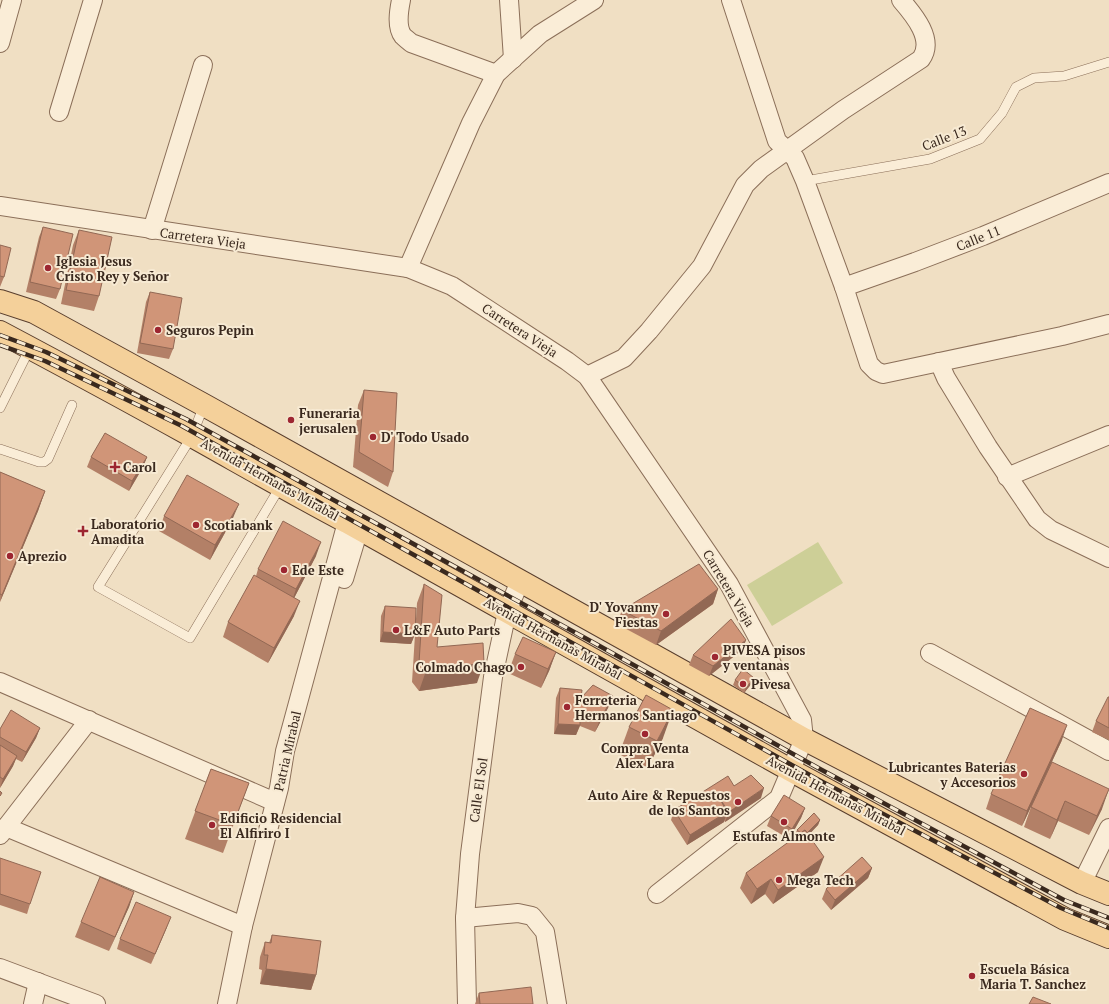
<svg xmlns="http://www.w3.org/2000/svg" width="1109" height="1004" font-family="'PT Serif',serif">
<style>
.green{fill:#cdcf97}
.lines{fill:none;stroke-linecap:round;stroke-linejoin:round}
.service-casing{stroke:#8b6f59;stroke-width:10}
.minor-casing{stroke:#8b6f59;stroke-width:20}
.primary-casing{stroke:#593e2d;stroke-width:24}
.service{stroke:#faedd7;stroke-width:9}
.minor{stroke:#faedd7;stroke-width:18}
.primary{stroke:#f4d09a;stroke-width:22}
.rail-casing{stroke:#3a291e;stroke-width:4.5}
.rail{stroke:#f7ead3;stroke-width:3;stroke-dasharray:9;stroke-linecap:butt}
.wall{fill:#b38067}
.shaded-wall{fill:#926854}
.building{fill:#d09578;stroke:#926854}
.poi-dot{fill:#9d2631;stroke:#f7ead3;stroke-width:1.5}
.labels{text-anchor:middle;dominant-baseline:central;stroke-width:4;stroke-linejoin:round;paint-order:stroke}
.street-label{font-size:13px;fill:#3a291e;stroke:#f7ead3}
.poi-label{font-size:13px;font-weight:bold;fill:#3a291e;stroke:#f7ead3;text-anchor:start}
</style>
<rect width="100%" height="100%" fill="#f0dfc3"/>
<path class="green" d="M818,542L843,583L772,626L747,585Z"/>
<g class="lines">
<g class="service-casing">
<g id="service">
<path d="M805,181L930,159L980,139L1002,113L1016,87L1034,78L1064,76L1109,62"/>
<path d="M204,405L192,436L98,587L190,638L280,487"/>
<path d="M0,408L30,348"/>
<path d="M0,449L39,462H44L48,459L72,405"/>
</g>
</g>
<g class="minor-casing">
<g id="minor">
<path d="M401,0C399,10 396,27 403,36C405,38 409,41 411,43L496,74"/>
<path d="M509,0L513,59"/>
<path d="M731,0L777,141L795,158L805,181L844,287L869,364L876,371L883,374L1062,336L1109,324"/>
<path d="M0,43L12,0"/>
<path d="M59,112L93,0"/>
<path d="M0,206L408,268L452,286L567,361L587,376L729,584L802,720L804,739L779,798L657,894"/>
<path d="M152,230L203,65"/>
<path d="M408,268L471,123L496,74L540,34L594,0"/>
<path d="M844,287L915,262L983,236L1109,183"/>
<path d="M939,362L946,378L988,447L1037,519L1051,530L1109,558"/>
<path d="M587,376L624,358L649,331L702,266L745,185L761,169L843,110L921,59C935,40 914,15 901,0"/>
<path d="M1007,477L1109,435"/>
<path d="M344,579L359,529"/>
<path d="M930,653L1109,751"/>
<path d="M0,682L275,802"/>
<path d="M6,827L243,926"/>
<path d="M0,835L89,720"/>
<path d="M1082,883L1109,828"/>
<path d="M465,918L518,913L532,916L545,932L557,1004"/>
<path d="M0,968L96,1004"/>
<path d="M33,1004L38,982"/>
<path d="M227,1004L243,926L279,788L285,751L347,522"/>
<path d="M467,1004L465,918L470,854L493,677L507,612L520,581"/>
</g>
</g>
<g class="primary-casing">
<g id="primary">
<path d="M0,301L34,312L204,405L804,739L1082,883L1109,894"/>
<path d="M0,332C64,366 127,400 190,435C242,464 294,494 347,522L792,771L1065,919L1109,937"/>
</g>
</g>
<use href="#service" class="service"/>
<use href="#minor" class="minor"/>
<use href="#primary" class="primary"/>
<g class="rail-casing">
<g id="rail">
<path d="M0,335L46,352L186,419L596,644L820,769L1064,900L1109,918"/>
<path d="M0,345L45,361L182,426L817,779L1061,908L1109,928"/>
</g>
</g>
<use href="#rail" class="rail"/>
</g>
<g class="wall">
<path d="M43,227L60,289L56,299L26,292L39,237Z"/>
<path d="M79,230L99,296L94,311L61,304L73,245Z"/>
<path d="M0,245L4,277L0,287Z"/>
<path d="M150,292L173,349L169,359L137,353L146,302Z"/>
<path d="M364,390L393,472L388,487L353,467L358,405Z"/>
<path d="M91,457H147L143,467L129,491L87,467Z"/>
<path d="M0,472L45,491L38,511L0,602Z"/>
<path d="M164,516L233,518L210,560L159,531Z"/>
<path d="M316,556L294,598V616L268,663L223,637L228,622L256,576L258,569Z"/>
<path d="M424,584L437,647L477,683L419,691L412,682L417,603Z"/>
<path d="M718,589L713,604L656,645L617,624L622,610Z"/>
<path d="M385,606L415,634L411,644L380,642L381,616Z"/>
<path d="M746,640L742,650L709,676L689,665L693,655Z"/>
<path d="M556,652L549,671L541,688L508,673L515,654Z"/>
<path d="M735,680L752,683L744,693L733,685Z"/>
<path d="M560,688L581,698L609,706L595,732L580,726L576,735L554,734L556,698Z"/>
<path d="M1109,697V740L1092,732L1096,721Z"/>
<path d="M629,727L663,738L647,769L619,754Z"/>
<path d="M40,728L36,738L22,762L16,759L13,766L0,788V729Z"/>
<path d="M1062,740L1022,826L986,809L991,794Z"/>
<path d="M1052,762L1102,809L1089,835L1058,821L1050,839L1024,827L1031,807Z"/>
<path d="M211,769L249,783L223,853L185,839Z"/>
<path d="M734,786L761,798L725,822L724,820V822L687,845L671,820L674,810Z"/>
<path d="M805,808L801,818L789,839L767,826L771,816Z"/>
<path d="M820,820L818,825L808,835L818,872L773,904L765,894L751,904L740,888L746,873L797,836L795,835L797,830Z"/>
<path d="M0,858L30,904L27,914L0,905Z"/>
<path d="M872,868L868,878L831,910L822,899L826,889Z"/>
<path d="M134,892L129,907L109,951L75,937L81,922Z"/>
<path d="M167,927L151,964L117,949L120,939Z"/>
<path d="M272,935L316,975L311,990L260,984L262,970L259,969L260,957L265,942L269,943Z"/>
<path d="M479,993L533,1004H475Z"/>
</g>
<g class="shaded-wall">
<path d="M147,457L143,467L129,491L132,481Z"/>
<path d="M45,491L38,511L0,602L2,595Z"/>
<path d="M239,504L233,518L210,560L215,545Z"/>
<path d="M321,542L316,556L291,604L296,589Z"/>
<path d="M718,589L713,604L656,645L661,631Z"/>
<path d="M300,601L294,616L268,663L274,648Z"/>
<path d="M383,632L415,634L411,644L380,642Z"/>
<path d="M746,640L742,650L709,676L713,666Z"/>
<path d="M556,652L549,671L541,688L548,669Z"/>
<path d="M484,663L477,683L419,691L426,671Z"/>
<path d="M754,678L752,683L744,693L746,688Z"/>
<path d="M613,696L609,706L595,732L599,722Z"/>
<path d="M673,710L663,738L647,769L657,741Z"/>
<path d="M558,724L580,725L576,735L554,734Z"/>
<path d="M1067,725L1062,740L1022,826L1027,811Z"/>
<path d="M40,728L36,738L22,762L26,752Z"/>
<path d="M17,756L13,766L0,788L3,779Z"/>
<path d="M764,788L761,798L725,822L729,812Z"/>
<path d="M1109,789L1102,809L1089,835L1097,816Z"/>
<path d="M1065,801L1058,821L1050,839L1057,820Z"/>
<path d="M805,808L801,818L789,839L792,829Z"/>
<path d="M727,812L724,822L687,845L690,835Z"/>
<path d="M820,820L818,825L802,842L803,836Z"/>
<path d="M824,857L818,872L773,904L778,890Z"/>
<path d="M872,868L868,878L831,910L835,900Z"/>
<path d="M771,879L765,894L751,904L757,889Z"/>
<path d="M134,892L129,907L109,951L115,937Z"/>
<path d="M171,917L167,927L151,964L155,954Z"/>
<path d="M266,969L316,975L311,990L260,984Z"/>
</g>
<g class="building">
<path d="M43,227L73,234L60,289L30,282Z"/>
<path d="M79,230L112,237L99,296L66,290Z"/>
<path d="M0,245L11,248L4,277L0,276Z"/>
<path d="M150,292L182,298L173,349L140,343Z"/>
<path d="M364,390L397,393L393,472L359,452Z"/>
<path d="M105,433L147,457L132,481L91,457Z"/>
<path d="M0,472L45,491L2,595L0,594Z"/>
<path d="M187,475L239,504L215,545L164,516Z"/>
<path d="M283,521L321,542L296,589L258,569Z"/>
<path d="M699,564L718,589L661,631L622,610Z"/>
<path d="M254,575L300,601L274,648L228,622Z"/>
<path d="M424,584L442,595L437,647L483,643L484,663L426,671L419,663Z"/>
<path d="M385,606L416,608L415,634L383,632Z"/>
<path d="M731,619L746,640L713,666L693,655Z"/>
<path d="M523,637L556,652L548,669L515,654Z"/>
<path d="M743,669L754,678L746,688L735,680Z"/>
<path d="M593,685L613,696L599,722L580,714V725L558,724L560,688L582,690L581,698Z"/>
<path d="M646,695L673,710L657,741L629,727Z"/>
<path d="M1108,697H1109V728L1096,721Z"/>
<path d="M1030,708L1067,725L1027,811L991,794Z"/>
<path d="M11,710L40,728L26,752L0,737V729Z"/>
<path d="M0,745L17,756L3,779L0,777Z"/>
<path d="M1052,762L1109,789L1097,816L1065,801L1057,820L1031,807Z"/>
<path d="M211,769L249,783L233,825L195,811Z"/>
<path d="M751,775L764,788L729,812L720,799L727,812L690,835L674,810L728,776L734,786Z"/>
<path d="M0,791L2,793L0,796Z"/>
<path d="M784,795L805,808L792,829L771,816Z"/>
<path d="M814,813L820,820L807,833L805,830L801,833L797,830Z"/>
<path d="M805,830L824,857L778,890L771,879L757,889L746,873Z"/>
<path d="M862,857L872,868L835,900L826,889Z"/>
<path d="M0,858L41,872L30,904L0,894Z"/>
<path d="M100,877L134,892L115,937L81,922Z"/>
<path d="M136,902L171,917L155,954L120,939Z"/>
<path d="M272,935L321,941L316,975L266,969L268,955H264L265,942L271,943Z"/>
<path d="M531,987L533,1004H480L479,993Z"/>
<path d="M1033,997L1051,1004H1029Z"/>
</g>
<g class="poi-dot">
<circle cx="48" cy="268" r="4"/>
<circle cx="158" cy="330" r="4"/>
<circle cx="291" cy="420" r="4"/>
<circle cx="373" cy="437" r="4"/>
<path d="M113 461h4v4h4v4h-4v4h-4v-4h-4v-4h4z"/>
<circle cx="196" cy="525" r="4"/>
<path d="M81 525h4v4h4v4h-4v4h-4v-4h-4v-4h4z"/>
<circle cx="10" cy="556" r="4"/>
<circle cx="284" cy="570" r="4"/>
<circle cx="666" cy="614" r="4"/>
<circle cx="396" cy="630" r="4"/>
<circle cx="715" cy="657" r="4"/>
<circle cx="521" cy="667" r="4"/>
<circle cx="743" cy="684" r="4"/>
<circle cx="567" cy="707" r="4"/>
<circle cx="645" cy="734" r="4"/>
<circle cx="1024" cy="774" r="4"/>
<circle cx="738" cy="802" r="4"/>
<circle cx="784" cy="822" r="4"/>
<circle cx="212" cy="825" r="4"/>
<circle cx="779" cy="880" r="4"/>
<circle cx="972" cy="976" r="4"/>
</g>
<g class="labels">
<g class="street-label">
<text transform="translate(944 138) rotate(-21)">Calle 13</text>
<text transform="translate(203 238) rotate(8)">Carretera Vieja</text>
<text transform="translate(978 238) rotate(-22)">Calle 11</text>
<text transform="translate(520 330) rotate(33)">Carretera Vieja</text>
<text transform="translate(270 479) rotate(29)">Avenida Hermanas Mirabal</text>
<text transform="translate(729 588) rotate(59)">Carretera Vieja</text>
<text transform="translate(553 638) rotate(29)">Avenida Hermanas Mirabal</text>
<text transform="translate(287 751) rotate(-77)">Patria Mirabal</text>
<text transform="translate(478 790) rotate(-82)">Calle El Sol</text>
<text transform="translate(836 795) rotate(28)">Avenida Hermanas Mirabal</text>
</g>
<g class="poi-label">
<text x="56" y="261">Iglesia Jesus<tspan x="56" dy="15">Cristo Rey y Señor</tspan></text>
<text x="166" y="330">Seguros Pepin</text>
<text x="299" y="413">Funeraria<tspan x="299" dy="15">jerusalen</tspan></text>
<text x="381" y="437">D' Todo Usado</text>
<text x="123" y="467">Carol</text>
<text x="91" y="524">Laboratorio<tspan x="91" dy="15">Amadita</tspan></text>
<text x="204" y="525">Scotiabank</text>
<text x="18" y="556">Aprezio</text>
<text x="292" y="570">Ede Este</text>
<text x="658" y="607" text-anchor="end">D' Yovanny<tspan x="658" dy="15">Fiestas</tspan></text>
<text x="404" y="630">L&amp;F Auto Parts</text>
<text x="723" y="650">PIVESA pisos<tspan x="723" dy="15">y ventanas</tspan></text>
<text x="513" y="667" text-anchor="end">Colmado Chago</text>
<text x="751" y="684">Pivesa</text>
<text x="575" y="700">Ferreteria<tspan x="575" dy="15">Hermanos Santiago</tspan></text>
<text x="645" y="748" text-anchor="middle">Compra Venta<tspan x="645" dy="15">Alex Lara</tspan></text>
<text x="1016" y="767" text-anchor="end">Lubricantes Baterias<tspan x="1016" dy="15">y Accesorios</tspan></text>
<text x="730" y="795" text-anchor="end">Auto Aire &amp; Repuestos<tspan x="730" dy="15">de los Santos</tspan></text>
<text x="220" y="818">Edificio Residencial<tspan x="220" dy="15">El Alfiriro I</tspan></text>
<text x="784" y="836" text-anchor="middle">Estufas Almonte</text>
<text x="787" y="880">Mega Tech</text>
<text x="980" y="969">Escuela Básica<tspan x="980" dy="15">Maria T. Sanchez</tspan></text>
</g>
</g>
</svg>
